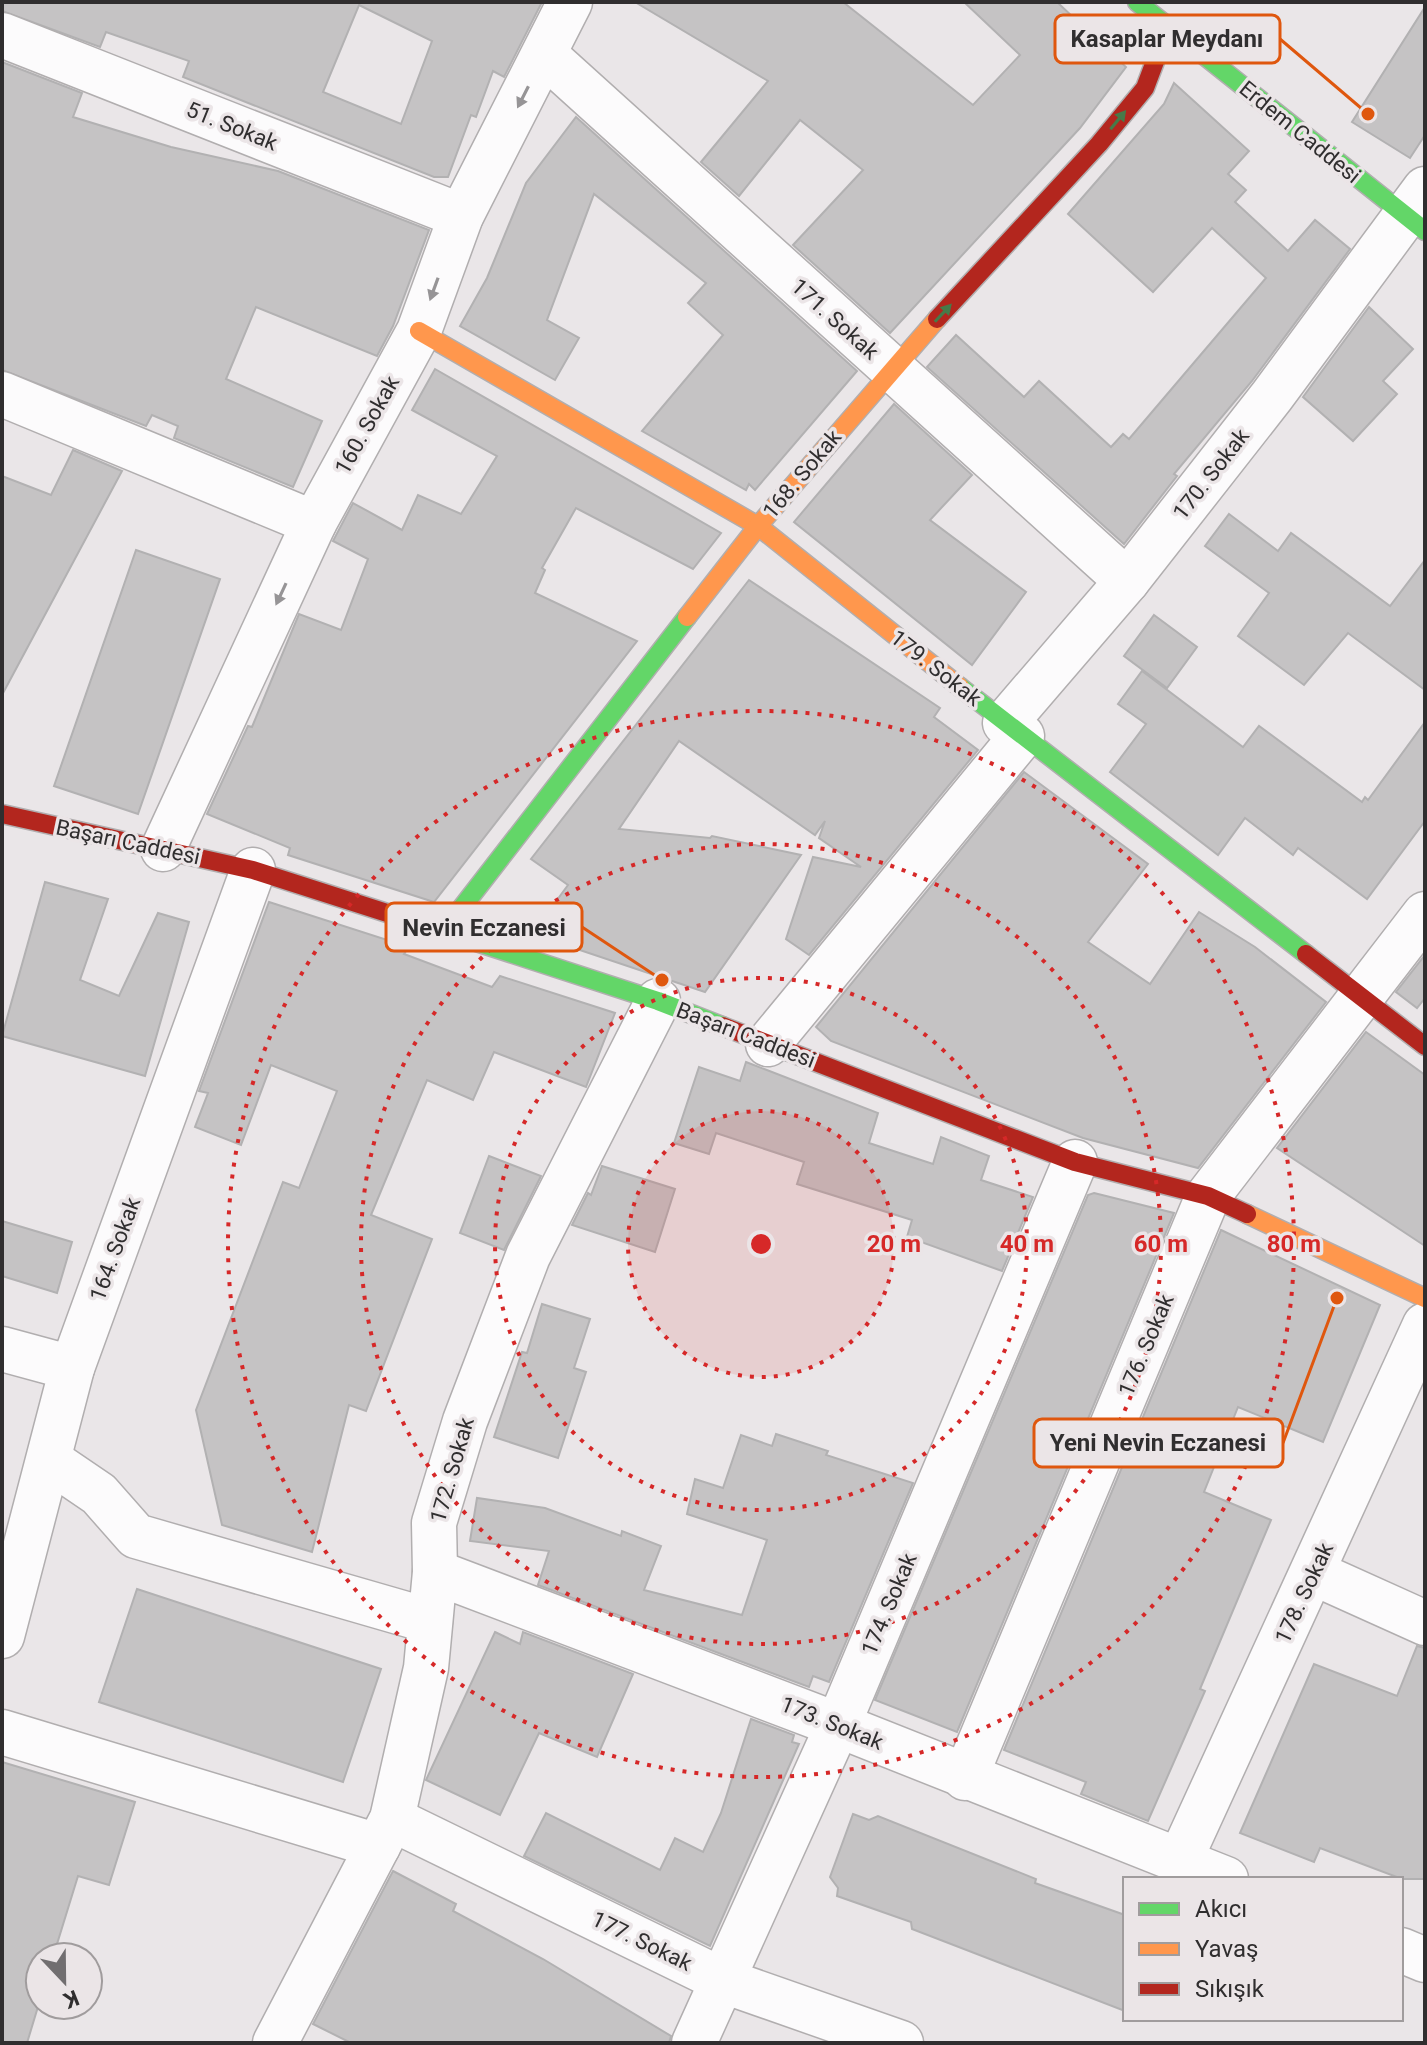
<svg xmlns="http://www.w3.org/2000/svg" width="1427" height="2045" font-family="Roboto,sans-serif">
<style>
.building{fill:#c5c3c4;stroke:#b2b1b2;stroke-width:2;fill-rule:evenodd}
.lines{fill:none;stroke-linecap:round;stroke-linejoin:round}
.street-casing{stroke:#b1aeaf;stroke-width:47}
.fast-casing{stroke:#b1aeaf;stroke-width:21}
.slow-casing{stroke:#b1aeaf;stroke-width:21}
.jam-casing{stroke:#b1aeaf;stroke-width:21}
.street{stroke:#fcfbfc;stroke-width:44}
.fast{stroke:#63d668;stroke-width:18}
.slow{stroke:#ff974d;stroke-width:18}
.jam{stroke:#b3261e;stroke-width:18}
.oneway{fill:#969496}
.oneway2{fill:#477a49}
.ring{fill:none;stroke:#d62828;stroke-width:4;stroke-dasharray:4 8}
.labels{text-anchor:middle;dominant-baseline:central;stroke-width:7;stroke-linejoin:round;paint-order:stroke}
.street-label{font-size:22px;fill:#302e2f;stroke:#ebe5e7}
.centre{fill:#d62828;stroke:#ebe5e7;stroke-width:4}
.ring-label{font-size:24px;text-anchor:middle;font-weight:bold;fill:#d62828;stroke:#ebe5e7;stroke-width:7;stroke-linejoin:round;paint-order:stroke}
.leader{fill:none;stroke:#df570e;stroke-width:3}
.callout-dot{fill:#df570e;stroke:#ebe5e7;stroke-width:3}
.callout{fill:#ebe5e7;stroke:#df570e;stroke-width:3}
.callout-label{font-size:24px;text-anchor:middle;font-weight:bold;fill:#302e2f}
</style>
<rect width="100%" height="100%" fill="#eae6e8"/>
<g class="building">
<path d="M2,2H542L504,77L493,71L476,117L471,115L448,177H434L183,77L189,61L106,32L100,47L2,11ZM359,5L432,41L401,124L323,92Z"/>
<path d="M635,2H843L973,105L1020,55L964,2H1057L1126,67L1080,128L890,333L793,245L863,170L800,120L739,196L701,162L768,81Z"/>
<path d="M1425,7V135L1410,158L1352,122Z"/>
<path d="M2,62L82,93L73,117L171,147L278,171L429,230L393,326L377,356L256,307L226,379L322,421L293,487L174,438L178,426L152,415L146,426L2,370Z"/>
<path d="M1174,83L1249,151L1228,174L1246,190L1235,202L1288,251L1315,220L1350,249L1252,381L1174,474L1177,476L1124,544L927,367L956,335L1024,397L1039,381L1111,447L1123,434L1129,439L1266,278L1212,228L1153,292L1068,214L1164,104Z"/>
<path d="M576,117L857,371L755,490L749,484L746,490L642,431L723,335L688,303L706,283L594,194L547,320L579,338L555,380L460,326L487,278L526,183Z"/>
<path d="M1369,307L1413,349L1383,381L1397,394L1353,441L1303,397Z"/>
<path d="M435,369L721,533L693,569L576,508L542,568L545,570L535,593L637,641L434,902L288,855L290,848L207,814L248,726L252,727L299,614L341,630L368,559L333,541L353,503L402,530L418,495L461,514L497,456L412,410Z"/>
<path d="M894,404L972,475L930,520L1026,592L972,665L794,522Z"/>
<path d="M73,450L122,471L2,695V476L51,495Z"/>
<path d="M1229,514L1278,551L1291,533L1390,606L1425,560V690L1348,633L1304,685L1238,636L1269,593L1205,546Z"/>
<path d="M136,550L220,579L138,814L54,786Z"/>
<path d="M749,580L940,708L934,717L978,750L809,955L786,939L813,857L861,867L819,838L825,821L815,835L679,741L619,829L710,838L712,836L801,855L705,992L532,934L568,885L531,859Z"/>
<path d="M1154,615L1197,647L1167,688L1124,656Z"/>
<path d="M1142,671L1243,747L1259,726L1362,802L1365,797L1368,800L1425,722V821L1367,899L1298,848L1293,855L1245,818L1218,855L1110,772L1146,724L1118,704Z"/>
<path d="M1024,772L1148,864L1088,942L1150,984L1199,912L1255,947L1326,1002L1198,1168L1083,1138L831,1041L816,1027Z"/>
<path d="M45,882L108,899L80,980L119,996L158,913L189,922L145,1076L2,1036Z"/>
<path d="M269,902L409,947L404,954L492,987L500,976L615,1013L586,1087L494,1052L473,1100L427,1080L371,1215L432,1239L366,1411L349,1405L312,1552L222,1525L196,1410L283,1182L299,1188L337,1091L271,1065L241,1145L195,1127L208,1093L199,1091Z"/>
<path d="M1425,955V998L1417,1008L1396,992Z"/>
<path d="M1366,1032L1425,1075V1246L1277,1148Z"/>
<path d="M746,1062L878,1113L869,1143L933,1164L941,1137L989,1156L981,1180L1033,1197L1002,1271L907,1237L912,1220L797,1184L804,1162L716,1133L709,1154L674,1143L699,1067L740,1081Z"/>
<path d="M489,1156L541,1176L504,1250L460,1233Z"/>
<path d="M602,1166L675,1189L655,1252L572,1225L588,1193L591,1195Z"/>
<path d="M1094,1193L1174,1213L957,1732L875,1700L1088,1195Z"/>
<path d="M2,1221L72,1242L57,1293L2,1276Z"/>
<path d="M1221,1230L1380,1305L1323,1442L1238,1407L1204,1492L1271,1520L1200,1689L1205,1691L1148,1821L1081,1794L1086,1782L1004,1750Z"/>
<path d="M542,1304L590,1319L574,1368L586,1372L558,1458L494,1437L522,1352L527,1353Z"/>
<path d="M776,1434L828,1451L826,1455L913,1483L829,1682L813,1676L809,1687L538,1585L549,1551L470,1541L477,1498L545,1508L621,1536L622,1531L661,1546L644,1590L742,1615L767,1540L687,1514L695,1479L723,1488L741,1435L772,1446Z"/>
<path d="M137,1589L381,1669L343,1782L99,1702Z"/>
<path d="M495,1632L520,1644L523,1632L633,1674L597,1757L539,1733L500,1815L426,1780Z"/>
<path d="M1417,1646L1425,1648V1879H1402L1320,1848L1314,1862L1240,1833L1314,1664L1397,1696Z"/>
<path d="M751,1719L794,1735L792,1742L799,1744L710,1946L524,1856L546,1813L660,1870L675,1838L703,1852L721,1813Z"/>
<path d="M2,1762L135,1802L109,1885L78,1876L53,1957H40V2000L27,2043H2Z"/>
<path d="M853,1814L869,1820L878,1816L1036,1879L1035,1883L1125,1915V2011L912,1929L911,1922L837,1896L838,1888L830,1877Z"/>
<path d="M393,1871L456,1904L453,1911L543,1959L671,2036L669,2043H351L313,2024Z"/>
</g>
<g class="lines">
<g class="street-casing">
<g id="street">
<path d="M2,35L461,216"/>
<path d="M545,55L1127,581"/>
<path d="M2,394L314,523"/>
<path d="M1005,723L1127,581L1272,396L1425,189"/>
<path d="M163,849L314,523L419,331L461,216L570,2"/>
<path d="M768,1044L1022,736"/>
<path d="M2,1349L72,1368"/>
<path d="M49,1460L99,1494L136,1536L430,1621"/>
<path d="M435,1572L838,1725L1226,1879"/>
<path d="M1314,1573L1425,1623"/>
<path d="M2,1636L72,1368L253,870"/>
<path d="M2,1732L378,1846"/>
<path d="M965,1778L1208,1196L1425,914"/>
<path d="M392,1819L724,1981L901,2043"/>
<path d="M1180,1860L1425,1325"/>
<path d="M1401,1950L1425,1960"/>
<path d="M275,2043L392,1819L426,1668L435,1572L434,1523L465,1421L528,1256L658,1001"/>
<path d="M694,2043L838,1725L1075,1162"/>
</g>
</g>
<g class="fast-casing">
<g id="fast">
<path d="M1137,2L1425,231"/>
<path d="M960,687L1306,954"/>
<path d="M412,921L658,1001L722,1026"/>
<path d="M443,932L687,617"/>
</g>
</g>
<g class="slow-casing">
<g id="slow">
<path d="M419,331L758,526L960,687"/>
<path d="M687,617L758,526L937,319"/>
<path d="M1247,1214L1425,1298"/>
</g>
</g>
<g class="jam-casing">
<g id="jam">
<path d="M937,319L1099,144L1145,88L1168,27"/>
<path d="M2,814L253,870L412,921"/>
<path d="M1306,954L1425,1046"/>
<path d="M722,1026L1075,1162L1208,1196L1247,1214"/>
</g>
</g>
<use href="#street" class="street"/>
<use href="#fast" class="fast"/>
<use href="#slow" class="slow"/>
<use href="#jam" class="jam"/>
</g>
<defs><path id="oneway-solid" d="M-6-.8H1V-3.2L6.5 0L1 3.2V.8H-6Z" transform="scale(2)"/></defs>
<g class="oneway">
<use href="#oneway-solid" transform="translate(523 97) rotate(117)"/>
<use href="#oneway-solid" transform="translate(434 289) rotate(110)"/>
<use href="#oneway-solid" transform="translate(281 594) rotate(115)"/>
</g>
<g class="oneway2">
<use href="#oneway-solid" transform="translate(1118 120) rotate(-51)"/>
<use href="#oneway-solid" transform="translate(943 313) rotate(-47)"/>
</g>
<circle cx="761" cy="1244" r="133" fill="#d62828" fill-opacity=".12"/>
<g class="ring">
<circle cx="761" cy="1244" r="133"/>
<circle cx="761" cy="1244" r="266"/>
<circle cx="761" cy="1244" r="400"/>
<circle cx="761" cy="1244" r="533"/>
</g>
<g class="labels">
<g class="street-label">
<text transform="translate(232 126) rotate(22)">51. Sokak</text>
<text transform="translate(1300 132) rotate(39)">Erdem Caddesi</text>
<text transform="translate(835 319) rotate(42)">171. Sokak</text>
<text transform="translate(367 425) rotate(-61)">160. Sokak</text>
<text transform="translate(802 474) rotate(-50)">168. Sokak</text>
<text transform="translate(1211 474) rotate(-52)">170. Sokak</text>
<text transform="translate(936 668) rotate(38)">179. Sokak</text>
<text transform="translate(128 842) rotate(12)">Başarı Caddesi</text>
<text transform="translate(746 1035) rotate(21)">Başarı Caddesi</text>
<text transform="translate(115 1249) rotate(-70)">164. Sokak</text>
<text transform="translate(1146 1345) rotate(-67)">176. Sokak</text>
<text transform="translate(452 1470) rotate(-74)">172. Sokak</text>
<text transform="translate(1304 1593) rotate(-65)">178. Sokak</text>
<text transform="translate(889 1604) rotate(-67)">174. Sokak</text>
<text transform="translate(832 1723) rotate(22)">173. Sokak</text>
<text transform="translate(642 1941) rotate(26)">177. Sokak</text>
</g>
</g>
<circle cx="761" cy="1244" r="12" class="centre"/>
<g class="ring-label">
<text x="894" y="1252">20 m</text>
<text x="1027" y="1252">40 m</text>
<text x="1161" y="1252">60 m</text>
<text x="1294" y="1252">80 m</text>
</g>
<path class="leader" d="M1368 114L1280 39M662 980L582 927M1337 1298L1283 1443"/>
<g class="callout-dot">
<circle cx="1368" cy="114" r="8"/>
<circle cx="662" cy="980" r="8"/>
<circle cx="1337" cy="1298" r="8"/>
</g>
<g class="callout">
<rect x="1055" y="15" width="225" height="48" rx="8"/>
<rect x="386" y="903" width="196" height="48" rx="8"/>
<rect x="1034" y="1419" width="249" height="48" rx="8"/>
</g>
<g class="callout-label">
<text x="1167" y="47">Kasaplar Meydanı</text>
<text x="484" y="936">Nevin Eczanesi</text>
<text x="1158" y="1451">Yeni Nevin Eczanesi</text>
</g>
<rect width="1427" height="2045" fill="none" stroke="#302e2f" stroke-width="8"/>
<rect x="1123" y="1877" width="280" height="144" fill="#ebe5e7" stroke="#a09c9d" stroke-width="2"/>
<rect x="1139" y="1903" width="40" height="12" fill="#63d668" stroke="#a09c9d" stroke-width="2"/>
<text x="1195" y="1917" font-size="24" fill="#302e2f">Akıcı</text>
<rect x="1139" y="1943" width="40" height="12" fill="#ff974d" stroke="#a09c9d" stroke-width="2"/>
<text x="1195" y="1957" font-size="24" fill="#302e2f">Yavaş</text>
<rect x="1139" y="1983" width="40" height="12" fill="#b3261e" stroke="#a09c9d" stroke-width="2"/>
<text x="1195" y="1997" font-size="24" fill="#302e2f">Sıkışık</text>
<g transform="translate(64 1981) rotate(158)"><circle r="38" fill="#ebe5e7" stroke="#a09c9d" stroke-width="2"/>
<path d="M0-6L14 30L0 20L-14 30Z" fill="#716e70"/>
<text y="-12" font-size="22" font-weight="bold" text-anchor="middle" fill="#302e2f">K</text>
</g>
</svg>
